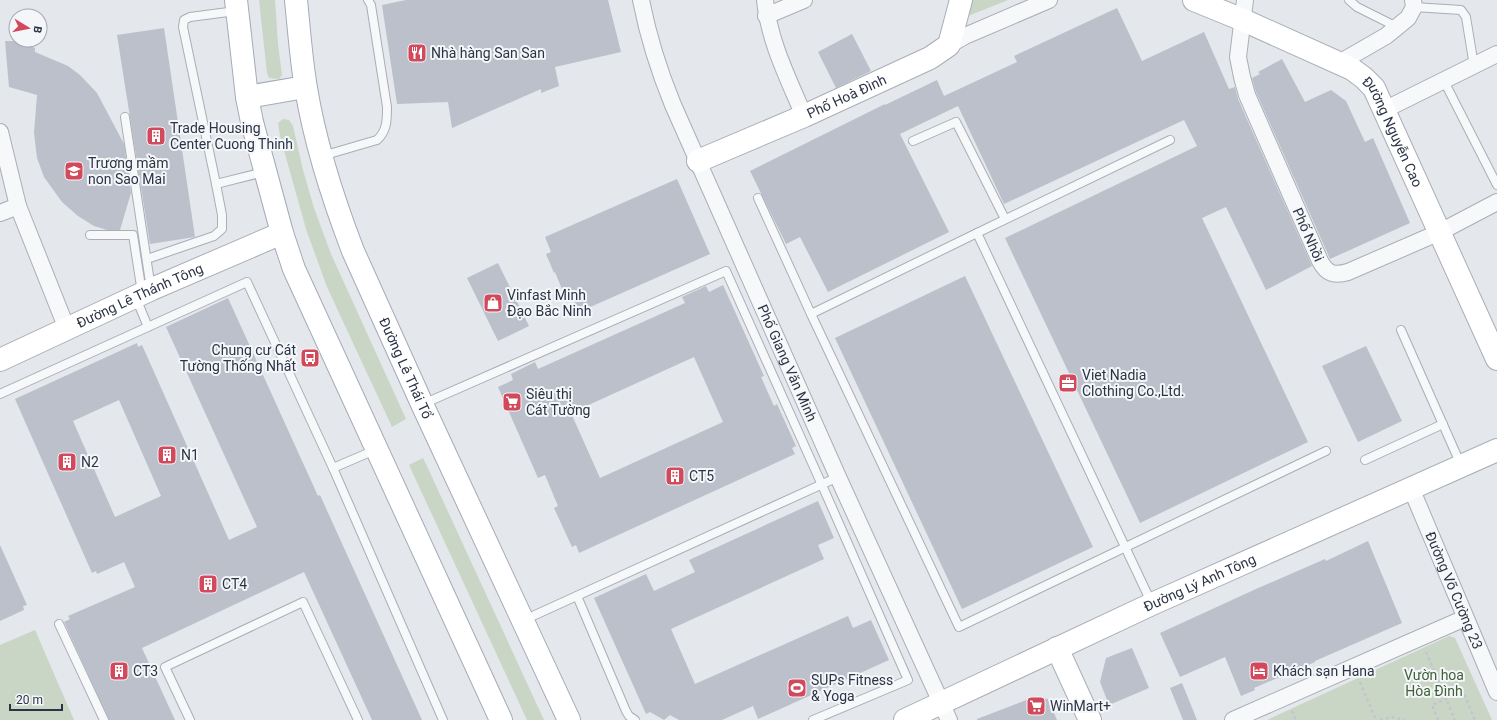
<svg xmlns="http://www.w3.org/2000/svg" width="1497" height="720" font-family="Roboto,sans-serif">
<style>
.green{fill:#c9d6c5}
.building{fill:#bbc0ca;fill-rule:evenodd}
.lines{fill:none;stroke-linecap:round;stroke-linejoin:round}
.lane-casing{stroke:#a9aeb7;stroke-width:10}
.street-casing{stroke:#a9aeb7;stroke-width:18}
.secondary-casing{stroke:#a9aeb7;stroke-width:24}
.primary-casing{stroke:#a3abb8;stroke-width:24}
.path{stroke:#c2c5cb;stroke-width:2.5;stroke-dasharray:3 3;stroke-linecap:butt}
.lane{stroke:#f7f8fa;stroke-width:8}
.street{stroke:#f7f8fa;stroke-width:16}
.secondary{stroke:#fff;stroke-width:22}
.primary{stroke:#fff;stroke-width:22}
.labels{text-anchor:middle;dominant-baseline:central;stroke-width:4;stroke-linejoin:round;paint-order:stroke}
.poi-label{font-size:14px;fill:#2b3445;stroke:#f4f6f9;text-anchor:start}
.street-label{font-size:14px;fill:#2b3445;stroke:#f4f6f9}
.park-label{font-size:14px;fill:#3f6138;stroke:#f4f6f9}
</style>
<rect width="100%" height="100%" fill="#e4e7ec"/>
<g class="green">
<path d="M259,0H275L278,44L282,75L279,79L269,78L267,73Z"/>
<path d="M968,0H1008L968,16Z"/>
<path d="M283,119L289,120L293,126L303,170L314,208L331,254L406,419L392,427L327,287L306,229L280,136L278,123Z"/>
<path d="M423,458L426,464L544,720H527L409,465Z"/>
<path d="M35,630L74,720H0V645Z"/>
<path d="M1449,636L1455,638L1492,720H1267Z"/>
</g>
<g class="building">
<path d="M406,0H608L621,52L555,67L559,86L541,93V89L452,128L448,102L397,104L382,5Z"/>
<path d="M1117,8L1142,61L1204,32L1229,89L1235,87L1238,99L1312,266L1266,290L1226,207L1202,218L1308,442L1140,523L1005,238L1197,146L1184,120L1004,204L958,106L900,134L949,232L828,292L800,237L786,244L750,171L885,104V105L937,80L944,96L1017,62L1014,56Z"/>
<path d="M164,28L195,237L150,244L117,35Z"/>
<path d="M852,34L871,71L836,88L818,52Z"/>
<path d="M5,41H15L26,44L35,48V52L68,66L80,75L97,93L124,144L131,193L120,230H107L94,226L78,216L62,202L44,177L37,158L34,133L37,95L9,87Z"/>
<path d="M1282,59L1305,102L1331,90L1346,101L1365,142L1373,138L1410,223L1330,259L1256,92L1252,78L1260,74L1258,72Z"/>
<path d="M677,179L710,254L579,312L573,298L566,299L555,272L554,273L546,254L551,252L545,237Z"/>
<path d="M498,263L529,326L498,341L467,278Z"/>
<path d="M965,276L1093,547L962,609L835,338Z"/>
<path d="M723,285L764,376L761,377L774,406L777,404L796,446L792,448L795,454L579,553L576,545L572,547L554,508L558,506L545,475L538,478L498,387L513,380L511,374L535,362L538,369L685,303L682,297L706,286L709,292ZM694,357L723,422L600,478L571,413Z"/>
<path d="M228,298L318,496L320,495L422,720H372L304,572L142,648L175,720H109L64,622L70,619L68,616L135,587L124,562L97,574L96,571L92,573L15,399L137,343L138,347L142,345L229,540L257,527L166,327ZM119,400L161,496L115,517L73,421Z"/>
<path d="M1366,346L1402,421L1358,442L1322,366Z"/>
<path d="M818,501L834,538L818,545L824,559L671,629L695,684L848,616L853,628L871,620L889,660L758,719L753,706L722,720H679L670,715L664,720L650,712L646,714L594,598L646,574L654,591L695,572L689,560Z"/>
<path d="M1368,541L1402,623L1315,661V662L1254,688L1255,690L1241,696L1225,657L1180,677L1160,633L1256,589L1325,559L1326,561Z"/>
<path d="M0,545L27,605L23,606L24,610L0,621Z"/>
<path d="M1132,648L1149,688L1109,705L1100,682L1106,658Z"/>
<path d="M1182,683L1197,720H1183L1170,688Z"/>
<path d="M1034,697L1048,699L1057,720H977V719Z"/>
</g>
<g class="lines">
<g class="lane-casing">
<g id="lane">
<path d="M1349,0L1357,7L1397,27"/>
<path d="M1414,7L1461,10L1466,17L1474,66"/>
<path d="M236,11L190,17L184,20L183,27L216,184L264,172"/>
<path d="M1444,81L1497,185"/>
<path d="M125,117L151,289"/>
<path d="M913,141L956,122L1005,219"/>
<path d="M322,156L377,140C387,131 387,120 387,107L371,5L368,0"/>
<path d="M758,198L811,314L977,233"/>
<path d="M90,235H133L142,293"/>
<path d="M147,259L214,236L222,229V215L216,184"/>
<path d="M136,298L148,327"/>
<path d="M811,314L959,627L1326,451"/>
<path d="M1401,330L1461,465"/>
<path d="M0,394L247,282L333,468"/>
<path d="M423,404L726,271L822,485L908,680L813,720"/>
<path d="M375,450L333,468L443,720"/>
<path d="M1365,460L1443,424"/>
<path d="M577,596L626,711L629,716L635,720"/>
<path d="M1152,604L977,233L1170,140"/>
<path d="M524,620L838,477"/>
<path d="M59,624L104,720"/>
<path d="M190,720L165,667L303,602L358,720"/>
</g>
</g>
<g class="street-casing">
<g id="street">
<path id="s1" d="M641,0C648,36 659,71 673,105L838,477L949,720"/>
<path d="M765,0C769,41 788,78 804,116"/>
<path id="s2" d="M1245,0L1238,57L1242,77L1247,95L1320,261C1327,274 1334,276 1348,272L1440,232L1497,202"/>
<path d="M766,16L804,0"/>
<path d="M949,45L965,36L1049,0"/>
<path d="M1339,63L1386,36L1408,18L1414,7L1413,0"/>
<path d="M1384,110L1497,54"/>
<path d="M0,132L18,206L67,329"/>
<path d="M0,213L18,206"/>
<path id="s3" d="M1411,488L1497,692"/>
<path d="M1233,720L1465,618"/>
</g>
</g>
<g class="secondary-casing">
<g id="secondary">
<path id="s4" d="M1194,0L1243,20L1352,69L1364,78L1374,88L1497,359"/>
<path id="s5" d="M698,161L804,116L930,58L949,45L961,0"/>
<path id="s6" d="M0,360L152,289L282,233"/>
<path d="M1057,648L1090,720"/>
<path id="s7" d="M905,720L1152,604L1497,450"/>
</g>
</g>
<g class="primary-casing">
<g id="primary">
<path d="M236,0L247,97L252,122L282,233L294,269L501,720"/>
<path id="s8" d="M296,0C299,29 301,59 306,88C315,143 333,199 353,251L422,404L569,720"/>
<path d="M247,97L305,87"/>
</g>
</g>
<g class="path">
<path d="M1426,652L1455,720"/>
<path d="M1360,682L1376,720"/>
<path d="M1292,711L1296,720"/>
<path d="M1380,720L1392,717L1405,720"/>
<path d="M1438,720L1432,705L1463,691L1475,720"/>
</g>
<use href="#lane" class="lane"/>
<use href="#street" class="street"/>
<use href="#secondary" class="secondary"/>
<use href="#primary" class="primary"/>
</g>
<defs>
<g id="restaurant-square" transform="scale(1)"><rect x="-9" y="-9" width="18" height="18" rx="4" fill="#d1495b" stroke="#f4f6f9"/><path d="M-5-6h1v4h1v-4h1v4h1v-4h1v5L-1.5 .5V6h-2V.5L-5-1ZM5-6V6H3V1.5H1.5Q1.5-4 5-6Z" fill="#fff"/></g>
<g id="building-square" transform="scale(1)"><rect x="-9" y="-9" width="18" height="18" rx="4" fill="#d1495b" stroke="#f4f6f9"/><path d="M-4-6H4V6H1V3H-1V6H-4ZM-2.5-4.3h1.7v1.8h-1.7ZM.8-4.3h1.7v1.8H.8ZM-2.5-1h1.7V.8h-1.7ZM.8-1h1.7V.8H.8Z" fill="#fff"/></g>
<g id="school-square" transform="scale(1)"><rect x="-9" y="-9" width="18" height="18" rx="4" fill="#d1495b" stroke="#f4f6f9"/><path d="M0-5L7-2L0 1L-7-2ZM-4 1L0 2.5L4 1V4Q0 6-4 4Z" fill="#fff"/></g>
<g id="shop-square" transform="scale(1)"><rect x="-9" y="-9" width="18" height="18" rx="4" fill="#d1495b" stroke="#f4f6f9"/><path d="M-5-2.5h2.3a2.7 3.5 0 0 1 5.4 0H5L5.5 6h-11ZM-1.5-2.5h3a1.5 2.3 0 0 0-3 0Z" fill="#fff"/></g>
<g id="bus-square" transform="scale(1)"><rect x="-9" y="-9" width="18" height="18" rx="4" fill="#d1495b" stroke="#f4f6f9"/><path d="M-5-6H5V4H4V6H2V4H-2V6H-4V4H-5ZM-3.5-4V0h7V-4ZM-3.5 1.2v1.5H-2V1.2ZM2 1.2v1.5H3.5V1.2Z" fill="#fff"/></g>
<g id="office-square" transform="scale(1)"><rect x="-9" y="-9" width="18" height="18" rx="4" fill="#d1495b" stroke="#f4f6f9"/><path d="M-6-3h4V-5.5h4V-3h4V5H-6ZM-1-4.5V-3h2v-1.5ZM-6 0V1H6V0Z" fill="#fff"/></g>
<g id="supermarket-square" transform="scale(1)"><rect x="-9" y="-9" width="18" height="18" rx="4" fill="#d1495b" stroke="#f4f6f9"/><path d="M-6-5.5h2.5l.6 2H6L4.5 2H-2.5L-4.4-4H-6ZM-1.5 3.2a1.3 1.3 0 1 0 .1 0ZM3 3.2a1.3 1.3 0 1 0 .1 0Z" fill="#fff"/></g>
<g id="hotel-square" transform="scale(1)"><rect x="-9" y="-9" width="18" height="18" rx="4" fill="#d1495b" stroke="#f4f6f9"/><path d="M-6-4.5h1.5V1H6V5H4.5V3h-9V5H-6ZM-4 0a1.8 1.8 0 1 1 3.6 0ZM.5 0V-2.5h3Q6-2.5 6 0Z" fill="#fff"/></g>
<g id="stadium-square" transform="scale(1)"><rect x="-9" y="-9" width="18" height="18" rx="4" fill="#d1495b" stroke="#f4f6f9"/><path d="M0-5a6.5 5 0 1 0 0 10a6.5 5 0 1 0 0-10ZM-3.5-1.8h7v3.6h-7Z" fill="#fff"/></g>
</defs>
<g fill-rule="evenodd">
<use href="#restaurant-square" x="417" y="53"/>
<use href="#building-square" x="156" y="136"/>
<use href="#school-square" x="74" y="171"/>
<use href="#shop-square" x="493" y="303"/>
<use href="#bus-square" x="310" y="358"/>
<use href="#office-square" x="1068" y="383"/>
<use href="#supermarket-square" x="512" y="402"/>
<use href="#building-square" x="167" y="455"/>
<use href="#building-square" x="67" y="462"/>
<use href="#building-square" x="675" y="476"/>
<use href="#building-square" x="208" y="584"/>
<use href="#building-square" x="119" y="671"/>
<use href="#hotel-square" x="1259" y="671"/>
<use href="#stadium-square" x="797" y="688"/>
<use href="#supermarket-square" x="1036" y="706"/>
</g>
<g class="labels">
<g class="poi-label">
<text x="431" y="53">Nhà hàng San San</text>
<text x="170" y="128">Trade Housing<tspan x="170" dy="16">Center Cuong Thinh</tspan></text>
<text x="88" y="163">Trương mầm<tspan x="88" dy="16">non Sao Mai</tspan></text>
<text x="507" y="295">Vinfast Minh<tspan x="507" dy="16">Đạo Bắc Ninh</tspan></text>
<text x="296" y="350" text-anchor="end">Chung cư Cát<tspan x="296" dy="16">Tường Thống Nhất</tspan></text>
<text x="1082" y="375">Viet Nadia<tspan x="1082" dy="16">Clothing Co.,Ltd.</tspan></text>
<text x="526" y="394">Siêu thị<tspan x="526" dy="16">Cát Tường</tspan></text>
<text x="181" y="455">N1</text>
<text x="81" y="462">N2</text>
<text x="689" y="476">CT5</text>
<text x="222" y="584">CT4</text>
<text x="133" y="671">CT3</text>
<text x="1273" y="671">Khách sạn Hana</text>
<text x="811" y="680">SUPs Fitness<tspan x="811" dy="16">&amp; Yoga</tspan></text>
<text x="1050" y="706">WinMart+</text>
</g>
<g class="street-label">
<text stroke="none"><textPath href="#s5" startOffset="162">Phố Hoà Đình</textPath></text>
<text stroke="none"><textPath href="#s4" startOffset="249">Đường Nguyễn Cao</textPath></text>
<text stroke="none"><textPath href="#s2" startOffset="249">Phố Nhồi</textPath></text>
<text stroke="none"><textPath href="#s6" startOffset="154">Đường Lê Thánh Tông</textPath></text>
<text stroke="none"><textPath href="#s1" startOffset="392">Phố Giang Văn Minh</textPath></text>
<text stroke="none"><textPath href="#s8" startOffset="387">Đường Lê Thái Tổ</textPath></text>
<text stroke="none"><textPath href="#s7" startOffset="325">Đường Lý Anh Tông</textPath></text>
<text stroke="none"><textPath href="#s3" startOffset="111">Đường Võ Cường 23</textPath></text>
</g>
<g class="park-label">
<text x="1434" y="675">Vườn hoa<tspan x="1434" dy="16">Hòa Đình</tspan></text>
</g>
</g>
<g transform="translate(28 28) rotate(100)"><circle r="19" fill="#f4f6f9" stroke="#a4a8b1"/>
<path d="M0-3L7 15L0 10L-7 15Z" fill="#d1495b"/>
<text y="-6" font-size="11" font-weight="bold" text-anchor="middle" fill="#2b3445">B</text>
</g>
<path d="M10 704v6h52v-6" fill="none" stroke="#2b3445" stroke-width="2"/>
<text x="16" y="704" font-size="12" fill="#2b3445" stroke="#f4f6f9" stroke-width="3" paint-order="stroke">20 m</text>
</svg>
